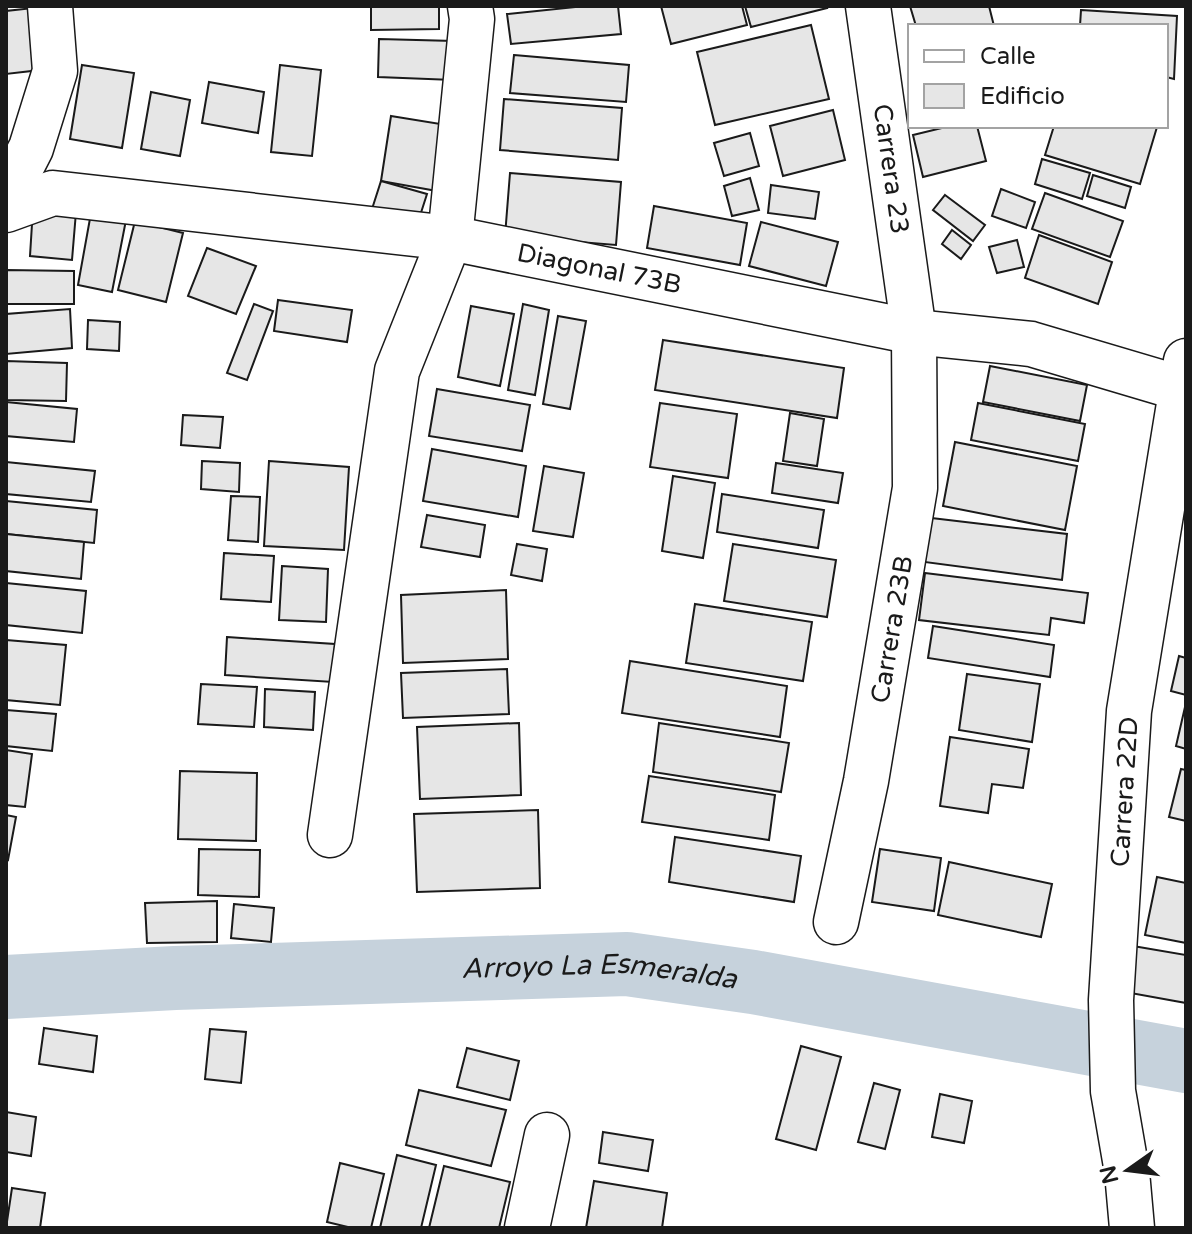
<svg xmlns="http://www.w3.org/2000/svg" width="1192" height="1234" font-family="'Varela Round',sans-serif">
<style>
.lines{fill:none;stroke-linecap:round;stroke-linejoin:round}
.canal{stroke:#c6d2dc;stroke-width:64}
.building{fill:#e6e6e6;stroke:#1a1a1a;stroke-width:2}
.minor-casing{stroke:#1a1a1a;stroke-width:47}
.minor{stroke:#fff;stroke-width:44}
.labels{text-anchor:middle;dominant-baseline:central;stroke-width:6;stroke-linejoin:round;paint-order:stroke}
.street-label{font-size:26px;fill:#1a1a1a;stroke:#fff}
.water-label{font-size:28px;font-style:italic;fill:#1a1a1a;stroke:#fff}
</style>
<rect width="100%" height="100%" fill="#fff"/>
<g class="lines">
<path class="canal" id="s1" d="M6,987L175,978L627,964L753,982L1186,1061"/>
</g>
<g class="building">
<path d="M371,6H439V29L371,30Z"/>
<path d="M585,6H618L621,34L511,44L507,14Z"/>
<path d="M661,6H742L747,25L671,44Z"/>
<path d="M745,6H826L827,8L751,27Z"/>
<path d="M910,6H989L994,26H916Z"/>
<path d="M33,8L40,70L6,74V11Z"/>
<path d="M1081,10L1177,16L1174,79L1166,77V26H1080Z"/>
<path d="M811,25L829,99L715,125L697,52Z"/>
<path d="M379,39L454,41L453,80L378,77Z"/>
<path d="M514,55L629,65L626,102L510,93Z"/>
<path d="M82,65L134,73L122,148L70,139Z"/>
<path d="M280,65L321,70L312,156L271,152Z"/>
<path d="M209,82L264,92L258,133L202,123Z"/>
<path d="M151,92L190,100L180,156L141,149Z"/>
<path d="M504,99L622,108L618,160L500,150Z"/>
<path d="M833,110L845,160L783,176L770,126Z"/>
<path d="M391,116L459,127L448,193L381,181Z"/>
<path d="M950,126H977L986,161L923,177L913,135Z"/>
<path d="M1054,126L1157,127L1140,184L1045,155Z"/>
<path d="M750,133L759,166L724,176L714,143Z"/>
<path d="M1042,159L1090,173L1082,199L1035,184Z"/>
<path d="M510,173L621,182L616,245L505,236Z"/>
<path d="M1093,175L1131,187L1125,208L1087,196Z"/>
<path d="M750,178L759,210L732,216L724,186Z"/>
<path d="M381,181L427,194L418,222L372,209Z"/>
<path d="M771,185L819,192L815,219L768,213Z"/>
<path d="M1001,189L1035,202L1026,228L992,216Z"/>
<path d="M1045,193L1123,221L1110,257L1032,229Z"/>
<path d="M945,195L985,225L973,241L933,210Z"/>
<path d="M654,206L747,223L740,265L647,248Z"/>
<path d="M33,208L76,212L72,260L30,256Z"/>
<path d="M91,213L126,220L112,292L78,285Z"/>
<path d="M135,221L183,233L166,302L118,290Z"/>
<path d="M761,222L838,242L826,286L749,266Z"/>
<path d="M952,230L971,245L961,259L942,244Z"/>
<path d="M1039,235L1112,262L1098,304L1025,278Z"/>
<path d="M1017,240L1024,267L997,273L989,247Z"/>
<path d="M207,248L256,266L236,314L188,296Z"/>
<path d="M6,270L74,271V304H6Z"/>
<path d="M278,300L352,310L347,342L274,331Z"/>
<path d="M254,304L273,311L247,380L227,373Z"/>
<path d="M523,304L549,310L535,395L508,390Z"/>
<path d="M471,306L514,314L500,386L458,377Z"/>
<path d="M70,309L72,348L6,354V314Z"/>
<path d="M558,316L586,321L570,409L543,404Z"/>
<path d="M88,320L120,322L119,351L87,349Z"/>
<path d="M663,340L844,368L837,418L655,390Z"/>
<path d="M6,361L67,363L66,401L6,400Z"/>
<path d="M990,366L1087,385L1080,421L983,402Z"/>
<path d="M437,389L530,405L522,451L429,436Z"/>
<path d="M6,402L77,409L74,442L6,436Z"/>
<path d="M660,403L737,414L728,478L650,467Z"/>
<path d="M978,403L1085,424L1078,461L971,440Z"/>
<path d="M790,413L824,419L817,466L783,461Z"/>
<path d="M183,415L223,417L220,448L181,445Z"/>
<path d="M955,442L1077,466L1065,530L943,506Z"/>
<path d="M432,449L526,466L518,517L423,501Z"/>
<path d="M202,461L240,463L239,492L201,489Z"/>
<path d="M269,461L349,467L344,550L264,546Z"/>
<path d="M6,462L95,471L91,502L6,494Z"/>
<path d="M776,463L843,473L838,503L772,493Z"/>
<path d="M544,466L584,473L573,537L533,531Z"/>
<path d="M673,476L715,483L703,558L662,551Z"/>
<path d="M722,494L824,510L818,548L717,532Z"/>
<path d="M231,496L260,497L258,542L228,540Z"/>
<path d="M6,501L97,510L94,543L6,534Z"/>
<path d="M427,515L485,525L480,557L421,547Z"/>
<path d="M923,517L1067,534L1062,580L917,561Z"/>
<path d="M6,534L84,542L81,579L6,571Z"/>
<path d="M517,544L547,549L542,581L511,575Z"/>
<path d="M733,544L836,560L827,617L724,601Z"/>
<path d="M224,553L274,556L271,602L221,599Z"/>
<path d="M282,566L328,569L326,622L279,620Z"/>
<path d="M925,573L1088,593L1084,623L1051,618L1049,635L919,620Z"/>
<path d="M6,583L86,591L82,633L6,625Z"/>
<path d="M506,590L508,659L403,663L401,595Z"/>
<path d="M695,604L812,622L803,681L686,663Z"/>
<path d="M933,626L1054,645L1050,677L928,658Z"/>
<path d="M227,637L335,644L333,682L225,675Z"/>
<path d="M6,640L66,645L60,705L6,700Z"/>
<path d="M1179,656L1186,658V695L1171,691Z"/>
<path d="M630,661L787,686L780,737L622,713Z"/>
<path d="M507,669L509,714L403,718L401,673Z"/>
<path d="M967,674L1040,684L1032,742L959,730Z"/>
<path d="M201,684L257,687L254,727L198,724Z"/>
<path d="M265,689L315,692L313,730L264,727Z"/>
<path d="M1185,707H1186V749L1176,746Z"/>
<path d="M6,710L56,714L52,751L6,746Z"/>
<path d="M519,723L521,795L420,799L417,727Z"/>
<path d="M659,723L789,743L781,792L653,772Z"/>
<path d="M950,737L1029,749L1023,788L992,784L988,813L940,806Z"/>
<path d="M6,750L32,754L25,807L6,805Z"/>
<path d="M1181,769L1186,770V821L1169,817Z"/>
<path d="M180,771L257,773L256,841L178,839Z"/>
<path d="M649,776L775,795L769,840L642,822Z"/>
<path d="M538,810L540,888L417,892L414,814Z"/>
<path d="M6,815L16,817L8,860L6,859Z"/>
<path d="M675,837L801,856L794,902L669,882Z"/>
<path d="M199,849L260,850L259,897L198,895Z"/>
<path d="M880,849L941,858L934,911L872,902Z"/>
<path d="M949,862L1052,884L1041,937L938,915Z"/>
<path d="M1157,877L1186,883V943L1145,935Z"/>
<path d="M217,901V942L147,943L145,903Z"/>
<path d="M234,904L274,908L271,942L231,938Z"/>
<path d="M1133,946L1186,955V1003L1125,992Z"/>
<path d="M44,1028L97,1036L93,1072L39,1064Z"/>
<path d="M210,1029L246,1032L241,1083L205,1079Z"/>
<path d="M801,1046L841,1057L816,1150L776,1139Z"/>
<path d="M467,1048L519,1061L510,1100L457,1087Z"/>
<path d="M874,1083L900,1090L885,1149L858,1142Z"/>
<path d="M419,1090L506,1110L491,1166L406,1145Z"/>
<path d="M940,1094L972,1101L964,1143L932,1137Z"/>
<path d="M6,1112L36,1117L31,1156L6,1152Z"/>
<path d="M603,1132L653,1140L648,1171L599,1163Z"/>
<path d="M397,1155L436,1165L421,1228H380Z"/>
<path d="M340,1163L384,1174L371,1228H352L327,1222Z"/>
<path d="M444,1166L510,1182L499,1228H429Z"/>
<path d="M594,1181L667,1193L662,1228H586Z"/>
<path d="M12,1188L45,1193L40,1228H6Z"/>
</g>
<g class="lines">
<g class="minor-casing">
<g id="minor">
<path d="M6,197L31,148L55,71L50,6"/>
<path id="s2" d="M6,210L53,193L450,238L914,332L1031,344L1186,390"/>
<path d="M330,835L397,371L450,238L472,19L470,6"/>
<path id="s3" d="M836,922L866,781L915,488L914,332L868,6"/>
<path d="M527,1228L547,1135"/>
<path id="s4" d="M1132,1228L1127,1172L1113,1091L1111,1000L1129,711L1186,361"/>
</g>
</g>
<use href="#minor" class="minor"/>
</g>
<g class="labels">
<g class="street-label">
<text transform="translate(891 169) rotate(82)">Carrera 23</text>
<text stroke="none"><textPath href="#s2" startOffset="602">Diagonal 73B</textPath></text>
<text stroke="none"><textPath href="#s3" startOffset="298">Carrera 23B</textPath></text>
<text stroke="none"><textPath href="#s4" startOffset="438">Carrera 22D</textPath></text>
</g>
<g class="water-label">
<text stroke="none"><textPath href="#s1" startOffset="594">Arroyo La Esmeralda</textPath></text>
</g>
</g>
<rect width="1192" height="1234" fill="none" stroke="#1a1a1a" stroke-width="16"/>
<rect x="908" y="24" width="260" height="104" fill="#ffffff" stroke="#a3a3a3" stroke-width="2"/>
<rect x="924" y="50" width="40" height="12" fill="#ffffff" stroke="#a3a3a3" stroke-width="2"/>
<text x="980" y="64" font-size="24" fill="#1a1a1a">Calle</text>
<rect x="924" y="84" width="40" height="24" fill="#e6e6e6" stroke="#a3a3a3" stroke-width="2"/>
<text x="980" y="104" font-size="24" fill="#1a1a1a">Edificio</text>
<g transform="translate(1128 1170) rotate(256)" stroke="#ffffff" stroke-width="6" paint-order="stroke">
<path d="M0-6L14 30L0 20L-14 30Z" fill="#1a1a1a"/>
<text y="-12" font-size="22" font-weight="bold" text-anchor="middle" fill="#1a1a1a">N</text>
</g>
</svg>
